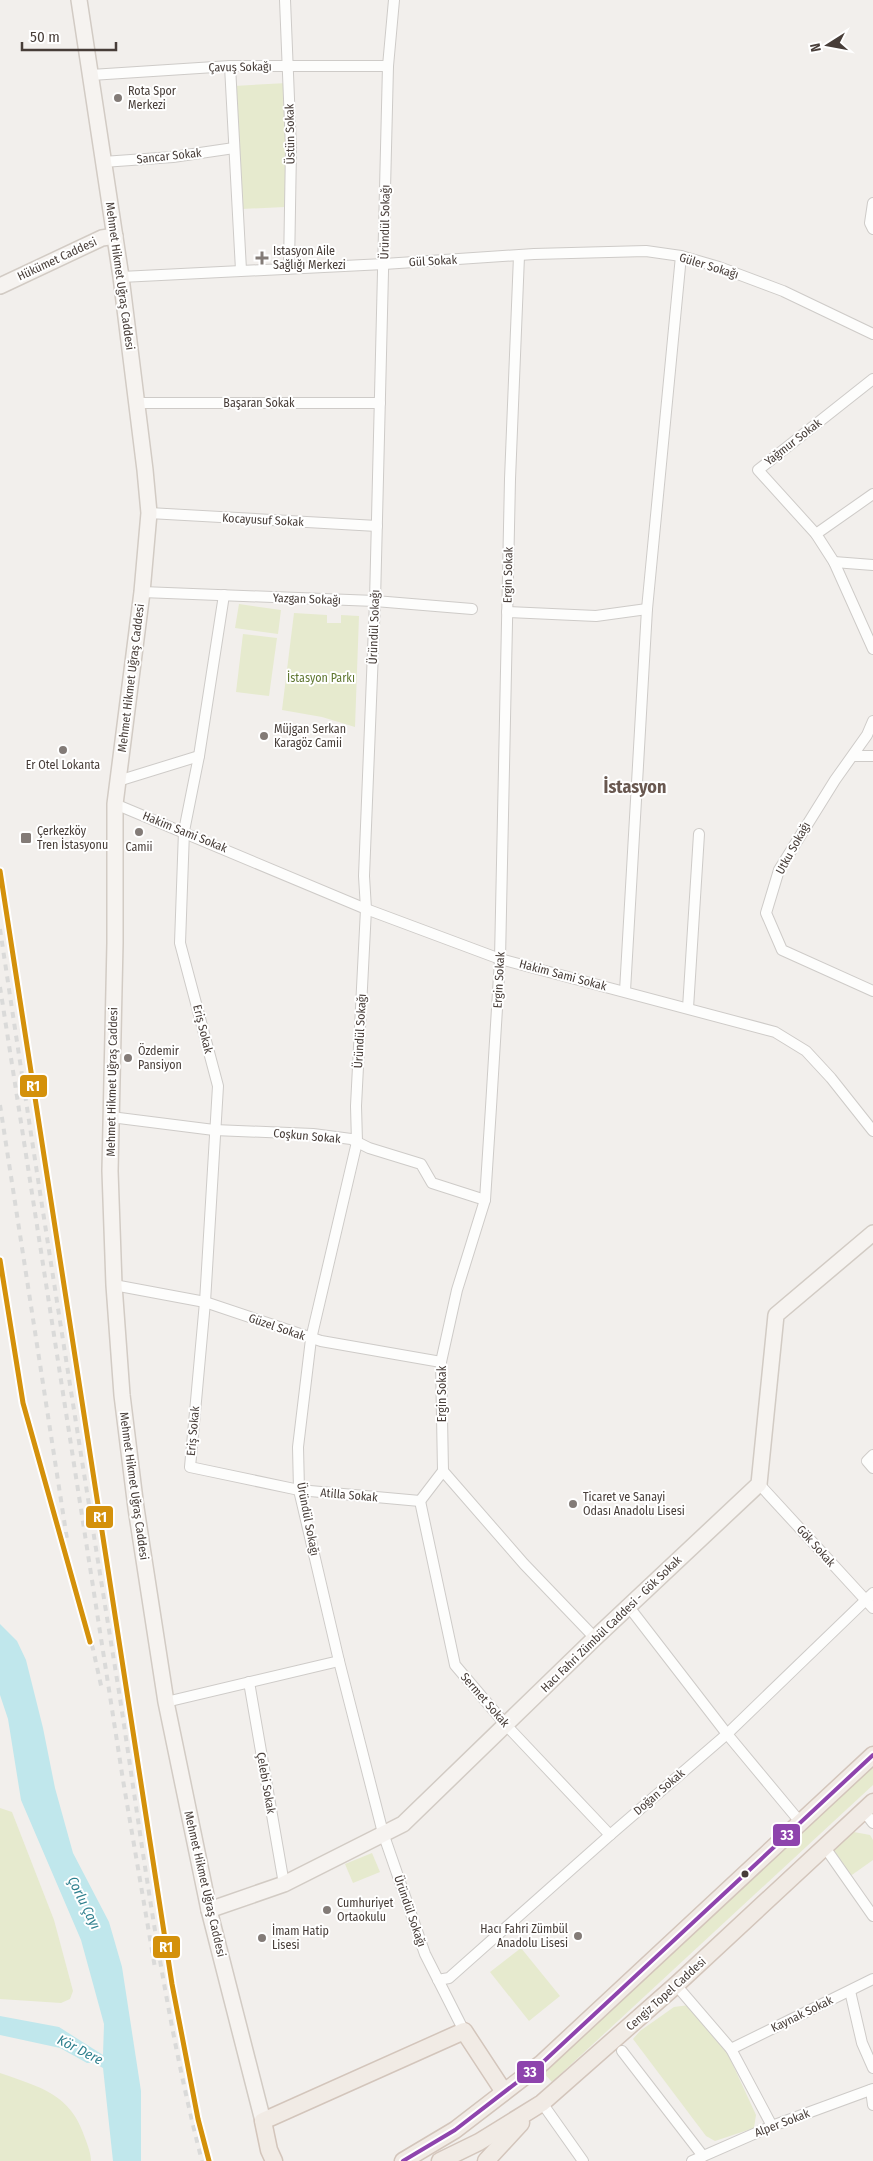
<svg xmlns="http://www.w3.org/2000/svg" width="873" height="2161" font-family="'Fira Sans Condensed',sans-serif">
<style>
.green{fill:#e6eace}
.water{fill:#c0e7ec}
.lines{fill:none;stroke-linecap:round;stroke-linejoin:round}
.street-casing{stroke:#cecbc8;stroke-width:12}
.secondary-casing{stroke:#d2cbc4;stroke-width:18}
.primary-casing{stroke:#d3c5bb;stroke-width:19}
.street{stroke:#fdfdfc;stroke-width:10}
.secondary{stroke:#f6f3f0;stroke-width:15}
.primary{stroke:#f1ebe5;stroke-width:16}
.rail{stroke:#dadad9;stroke-width:4;stroke-dasharray:6 6;stroke-linecap:butt}
.bus-1-casing{stroke:#fff;stroke-width:8}
.bus-1{stroke:#8e44ad;stroke-width:4}
.rail-1-casing{stroke:#fff;stroke-width:9}
.rail-1{stroke:#d4910b;stroke-width:5}
.poi-dot{fill:#837b77;stroke:#fff;stroke-width:2}
.bus-dot{fill:#473d38;stroke:#fff;stroke-width:2}
.labels{text-anchor:middle;dominant-baseline:central;stroke-width:4;stroke-linejoin:round;paint-order:stroke}
.street-label{font-size:12px;fill:#473d38;stroke:#fff}
.poi-label{font-size:12px;fill:#473d38;stroke:#fff;text-anchor:start}
.park-label{font-size:12px;fill:#5e762f;stroke:#fff}
.water-label{font-size:14px;font-style:italic;fill:#2f808e;stroke:#fff}
.district-label{font-size:18px;font-weight:bold;fill:#695850;stroke:#fff}
.line-badge{stroke:#fff;stroke-width:2}
.badge-label{font-size:14px;text-anchor:middle;font-weight:bold;fill:#fff}
</style>
<rect width="100%" height="100%" fill="#f2efec"/>
<g class="green">
<path d="M287,83L285,207L242,209L234,86Z"/>
<path d="M239,604L281,610L278,634L235,628Z"/>
<path d="M294,613L327,615V623H341V615L359,616L355,727L322,717L282,710Z"/>
<path d="M243,634L277,638L269,696L236,692Z"/>
<path d="M873,1760V1785L552,2082L539,2068Z"/>
<path d="M0,1808L12,1812L54,1920L73,1991L70,1999L61,2003L0,1999Z"/>
<path d="M854,1832L870,1835L873,1840V1860L849,1877L830,1851Z"/>
<path d="M372,1853L380,1872L353,1883L345,1864Z"/>
<path d="M521,1948L560,1996L529,2021L490,1972Z"/>
<path d="M689,2005L727,2052L756,2115L754,2128L715,2141L706,2136L633,2039L640,2031L674,2007Z"/>
<path d="M0,2073C40,2087 71,2094 85,2138C88,2146 91,2154 91,2161H0Z"/>
</g>
<path class="water" d="M0,1624L17,1641L26,1660L43,1728L55,1788L73,1853L109,1922L122,1967L141,2091V2161H113L103,2068L94,2063H87L60,2048L0,2035V2016L59,2027L103,2055L104,2024L81,1940L21,1800L8,1719L0,1695Z"/>
<g class="lines">
<g class="street-casing">
<g id="street">
<path d="M285,0L291,148L289,268"/>
<path d="M394,0L388,66L375,601L364,876L366,909L356,1106L357,1142L311,1339L298,1447L299,1490L339,1661L383,1833L425,1954L464,2031"/>
<path d="M230,66L241,270"/>
<path d="M91,75L230,66H388"/>
<path d="M103,162L173,157L234,148"/>
<path d="M873,203L870,223L873,229"/>
<path d="M519,256L510,479L500,959L491,1107L485,1200L457,1290L441,1362L443,1471L524,1564L595,1638"/>
<path d="M121,277L384,264L534,254L646,251L681,256L719,267L783,291L873,334"/>
<path d="M137,403H380"/>
<path d="M873,494L816,534L834,562L873,649"/>
<path d="M149,513L377,526"/>
<path d="M816,534L758,470L873,379"/>
<path d="M834,562L873,565"/>
<path d="M142,592L375,601L472,609"/>
<path d="M224,595L199,756L184,831L180,943L218,1086L205,1302L190,1467L299,1490L420,1501"/>
<path d="M507,612L596,616L647,609"/>
<path d="M873,721L867,735L835,780L779,870L766,913L782,950L873,991"/>
<path d="M853,756H873"/>
<path d="M118,781L199,756"/>
<path d="M115,804L366,909L500,959L775,1032L806,1051L831,1078L873,1131"/>
<path d="M625,991L647,609L681,256"/>
<path d="M688,1008L699,834"/>
<path d="M111,1117L214,1130L313,1134L351,1139L369,1148L421,1164L432,1183L485,1200"/>
<path d="M114,1285L205,1302L321,1341L441,1362"/>
<path d="M873,1455L867,1461L873,1468"/>
<path d="M759,1484L873,1608"/>
<path d="M420,1501L455,1665L506,1725L610,1835"/>
<path d="M420,1501L443,1471"/>
<path d="M629,1607L727,1734L801,1823"/>
<path d="M249,1682L284,1884"/>
<path d="M166,1702L339,1661"/>
<path d="M863,1810L873,1823"/>
<path d="M824,1846L873,1916"/>
<path d="M438,1980L449,1978L610,1835L727,1734L873,1593"/>
<path d="M676,1985L731,2049L772,2126"/>
<path d="M850,1991L862,2043L873,2068"/>
<path d="M731,2049L873,1979"/>
<path d="M622,2051L703,2156"/>
<path d="M871,2090L873,2105"/>
<path d="M542,2103L583,2161"/>
<path d="M692,2161L772,2126L873,2089"/>
</g>
</g>
<g class="secondary-casing">
<g id="secondary">
<path d="M79,0L121,277L145,470L149,513L142,592L115,804V943L110,1171L114,1285L122,1395L136,1508L166,1702L209,1910L263,2121"/>
<path d="M0,286L102,238L115,236"/>
<path d="M209,1910L284,1884L403,1824L595,1638L759,1484L776,1315L873,1233"/>
</g>
</g>
<g class="primary-casing">
<g id="primary">
<path d="M274,2161L269,2150L263,2121L464,2031L504,2092"/>
<path d="M403,2161L455,2130L542,2063L873,1755"/>
<path d="M440,2161L479,2142L542,2103L676,1985L873,1802"/>
<path d="M486,2161L521,2123"/>
</g>
</g>
<use href="#street" class="street"/>
<use href="#secondary" class="secondary"/>
<use href="#primary" class="primary"/>
<g class="rail">
<path d="M0,929C38,1183 78,1438 119,1692C143,1848 162,2007 202,2161"/>
<path d="M0,987L123,1780L155,1968"/>
<path d="M0,1105L67,1539"/>
<path d="M0,1260L23,1403L93,1649L102,1690"/>
</g>
<g class="bus-1-casing">
<path id="bus-1" d="M403,2161L455,2130L542,2063L873,1755"/>
</g>
<use href="#bus-1" class="bus-1"/>
<g class="rail-1-casing">
<g id="rail-1">
<path d="M0,871L172,1984L198,2119L209,2161"/>
<path d="M0,1260L23,1403L90,1642"/>
</g>
</g>
<use href="#rail-1" class="rail-1"/>
</g>
<g class="poi-dot">
<circle cx="118" cy="98" r="5"/>
<path d="M259.5 250.5h5v5h5v5h-5v5h-5v-5h-5v-5h5z"/>
<circle cx="264" cy="736" r="5"/>
<circle cx="63" cy="750" r="5"/>
<circle cx="139" cy="832" r="5"/>
<rect x="20" y="832" width="12" height="12" rx="2.5"/>
<circle cx="128" cy="1058" r="5"/>
<circle cx="573" cy="1504" r="5"/>
<circle cx="327" cy="1910" r="5"/>
<circle cx="578" cy="1936" r="5"/>
<circle cx="262" cy="1938" r="5"/>
</g>
<circle class="bus-dot" cx="745" cy="1874" r="4.5"/>
<g class="labels">
<g class="street-label">
<text transform="translate(240 67) rotate(-1)">Çavuş Sokağı</text>
<text transform="translate(290 134) rotate(-91)">Üstün Sokak</text>
<text transform="translate(169 156) rotate(-6)">Sancar Sokak</text>
<text transform="translate(385 222) rotate(-89)">Üründül Sokağı</text>
<text transform="translate(57 259) rotate(-25)">Hükümet Caddesi</text>
<text transform="translate(433 261) rotate(-3)">Gül Sokak</text>
<text transform="translate(709 266) rotate(17)">Güler Sokağı</text>
<text transform="translate(120 276) rotate(82)">Mehmet Hikmet Uğraş Caddesi</text>
<text x="259" y="403">Başaran Sokak</text>
<text transform="translate(793 442) rotate(-38)">Yağmur Sokak</text>
<text transform="translate(263 520) rotate(3)">Kocayusuf Sokak</text>
<text transform="translate(508 575) rotate(-89)">Ergin Sokak</text>
<text transform="translate(307 599) rotate(2)">Yazgan Sokağı</text>
<text transform="translate(374 627) rotate(-88)">Üründül Sokağı</text>
<text transform="translate(131 678) rotate(-83)">Mehmet Hikmet Uğraş Caddesi</text>
<text transform="translate(185 832) rotate(22)">Hakim Sami Sokak</text>
<text transform="translate(793 848) rotate(-61)">Utku Sokağı</text>
<text transform="translate(563 975) rotate(15)">Hakim Sami Sokak</text>
<text transform="translate(499 980) rotate(-87)">Ergin Sokak</text>
<text transform="translate(203 1029) rotate(76)">Eriş Sokak</text>
<text transform="translate(360 1031) rotate(-87)">Üründül Sokağı</text>
<text transform="translate(112 1082) rotate(-89)">Mehmet Hikmet Uğraş Caddesi</text>
<text transform="translate(307 1136) rotate(5)">Coşkun Sokak</text>
<text transform="translate(277 1327) rotate(19)">Güzel Sokak</text>
<text transform="translate(442 1394) rotate(-90)">Ergin Sokak</text>
<text transform="translate(193 1431) rotate(-85)">Eriş Sokak</text>
<text transform="translate(134 1486) rotate(82)">Mehmet Hikmet Uğraş Caddesi</text>
<text transform="translate(349 1495) rotate(5)">Atilla Sokak</text>
<text transform="translate(308 1519) rotate(79)">Üründül Sokağı</text>
<text transform="translate(816 1546) rotate(48)">Gök Sokak</text>
<text transform="translate(611 1624) rotate(-44)">Hacı Fahri Zümbül Caddesi - Gök Sokak</text>
<text transform="translate(485 1700) rotate(49)">Sermet Sokak</text>
<text transform="translate(266 1783) rotate(80)">Çelebi Sokak</text>
<text transform="translate(659 1792) rotate(-41)">Doğan Sokak</text>
<text transform="translate(205 1884) rotate(77)">Mehmet Hikmet Uğraş Caddesi</text>
<text transform="translate(410 1911) rotate(71)">Üründül Sokağı</text>
<text transform="translate(666 1994) rotate(-42)">Cengiz Topel Caddesi</text>
<text transform="translate(802 2014) rotate(-26)">Kaynak Sokak</text>
<text transform="translate(782 2123) rotate(-21)">Alper Sokak</text>
</g>
<g class="poi-label">
<text x="128" y="91">Rota Spor<tspan x="128" dy="14">Merkezi</tspan></text>
<text x="273" y="251">Istasyon Aile<tspan x="273" dy="14">Sağlığı Merkezi</tspan></text>
<text x="274" y="729">Müjgan Serkan<tspan x="274" dy="14">Karagöz Camii</tspan></text>
<text x="63" y="765" text-anchor="middle">Er Otel Lokanta</text>
<text x="37" y="831">Çerkezköy<tspan x="37" dy="14">Tren İstasyonu</tspan></text>
<text x="139" y="847" text-anchor="middle">Camii</text>
<text x="138" y="1051">Özdemir<tspan x="138" dy="14">Pansiyon</tspan></text>
<text x="583" y="1497">Ticaret ve Sanayi<tspan x="583" dy="14">Odası Anadolu Lisesi</tspan></text>
<text x="337" y="1903">Cumhuriyet<tspan x="337" dy="14">Ortaokulu</tspan></text>
<text x="568" y="1929" text-anchor="end">Hacı Fahri Zümbül<tspan x="568" dy="14">Anadolu Lisesi</tspan></text>
<text x="272" y="1931">İmam Hatip<tspan x="272" dy="14">Lisesi</tspan></text>
</g>
<g class="park-label">
<text x="321" y="678">İstasyon Parkı</text>
</g>
<g class="water-label">
<text transform="translate(84 1903) rotate(64)">Çorlu Çayı</text>
<text transform="translate(80 2050) rotate(27)">Kör Dere</text>
</g>
<g class="district-label">
<text x="635" y="787">İstasyon</text>
</g>
</g>
<g class="line-badge">
<rect x="19" y="1074" width="29" height="24" rx="5" fill="#d4910b"/>
<rect x="85" y="1505" width="29" height="24" rx="5" fill="#d4910b"/>
<rect x="772" y="1823" width="29" height="24" rx="5" fill="#8e44ad"/>
<rect x="152" y="1935" width="29" height="24" rx="5" fill="#d4910b"/>
<rect x="516" y="2060" width="29" height="24" rx="5" fill="#8e44ad"/>
</g>
<g class="badge-label">
<text x="33" y="1091">R1</text>
<text x="100" y="1522">R1</text>
<text x="787" y="1840">33</text>
<text x="166" y="1952">R1</text>
<text x="530" y="2077">33</text>
</g>
<g transform="translate(828 45) rotate(259)" stroke="#ffffff" stroke-width="4" paint-order="stroke">
<path d="M0-4L9 19L0 12L-9 19Z" fill="#473d38"/>
<text y="-8" font-size="14" font-weight="bold" text-anchor="middle" fill="#473d38">N</text>
</g>
<path d="M22 42v8h94v-8" fill="none" stroke="#473d38" stroke-width="2.5"/>
<text x="30" y="42" font-size="15" fill="#473d38" stroke="#ffffff" stroke-width="4" paint-order="stroke">50 m</text>
</svg>
